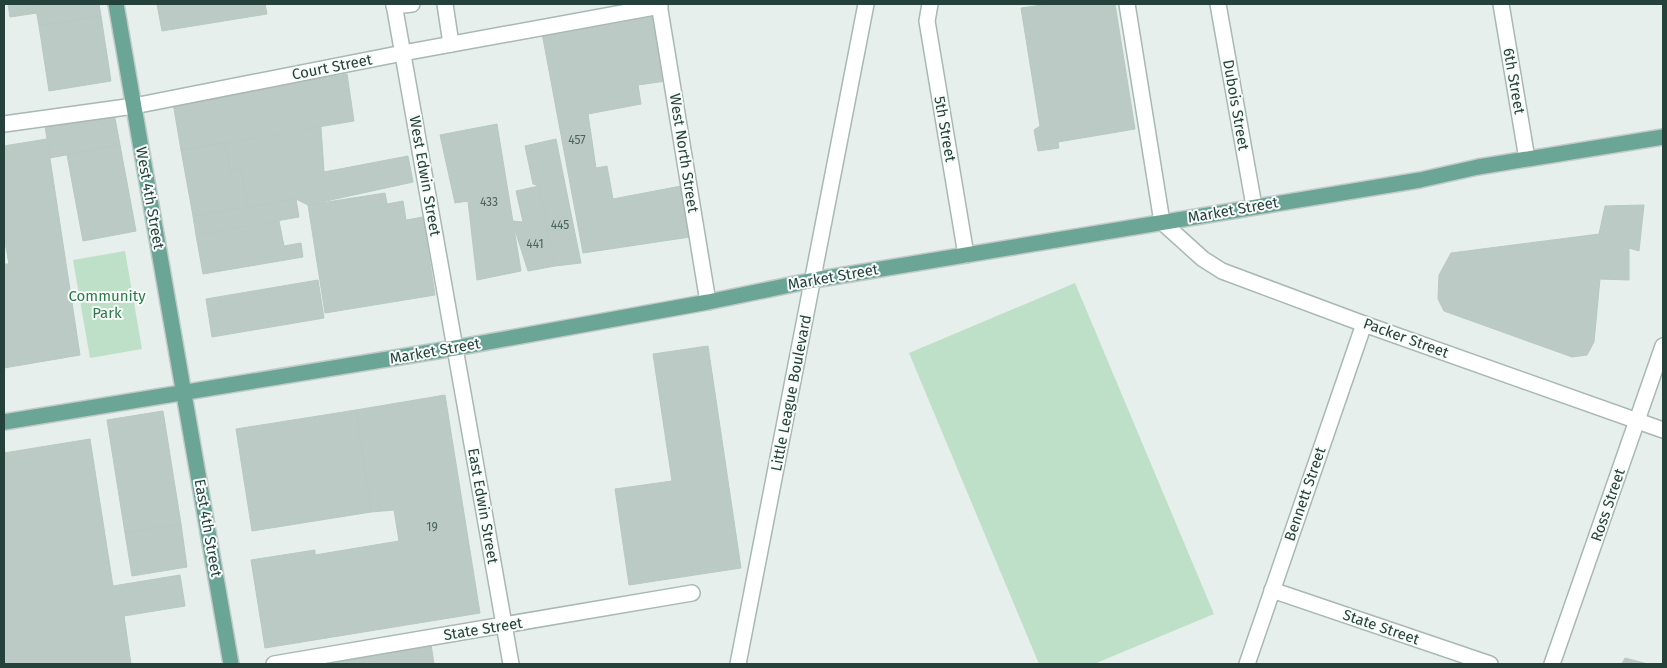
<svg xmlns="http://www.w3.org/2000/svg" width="1667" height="668" font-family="'Fira Sans',sans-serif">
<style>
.green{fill:#bfe0c8}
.building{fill:#bbcac4;stroke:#b8c9c2}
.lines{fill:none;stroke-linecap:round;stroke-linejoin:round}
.minor-casing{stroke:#a8b8b2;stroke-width:18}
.major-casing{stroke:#c2cac8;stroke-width:18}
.minor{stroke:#fff;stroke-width:15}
.major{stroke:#6aa596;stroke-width:15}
.labels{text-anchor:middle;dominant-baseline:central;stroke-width:4;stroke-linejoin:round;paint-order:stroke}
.number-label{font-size:12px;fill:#4a645c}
.street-label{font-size:15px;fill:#24423a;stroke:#f7fbf9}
.park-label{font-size:15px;fill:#2d7a4b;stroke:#f7fbf9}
</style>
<rect width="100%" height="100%" fill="#e6efeb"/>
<g class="green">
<path d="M125,251L142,349L90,358L73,260Z"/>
<path d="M1075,283L1214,614L1094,664H1039L909,353Z"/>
</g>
<g class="building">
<path d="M8,4H35L37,13L10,17Z"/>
<path d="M35,4H99L101,16L39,26Z"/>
<path d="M157,4H265L267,14L162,31Z"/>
<path d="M1049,4H1115L1135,129L1058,142L1059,148L1038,151L1034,130L1040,126L1021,8Z"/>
<path d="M657,11L666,81L638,85L641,104L588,114L596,168L607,166L613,199L681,186L690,237L583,253L542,33Z"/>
<path d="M101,16L111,81L49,91L39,26Z"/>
<path d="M347,74L354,121L181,150L173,103Z"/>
<path d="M114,113L120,145L50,158L45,126Z"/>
<path d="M497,124L521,271L477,280L468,201L455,203L440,135Z"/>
<path d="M321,127L324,172L408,156L413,182L308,205L296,199L248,207L241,169L230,171L225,143Z"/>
<path d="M47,139L80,355L4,368V264H9L4,237V146Z"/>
<path d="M556,139L581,263L555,266L539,186L533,184L525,146Z"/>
<path d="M225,143L230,171L241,169L248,207L193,216L181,150Z"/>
<path d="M120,145L136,231L83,241L67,155Z"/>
<path d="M539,186L555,266L528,271L512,221L523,222L516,191Z"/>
<path d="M385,193L387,204L403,201L406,220L423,217L435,295L325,313L308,205Z"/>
<path d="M296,199L299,217L196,235L193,216Z"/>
<path d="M1644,205L1639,251L1629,248V280L1600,279L1594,342L1587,355L1572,357L1444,311L1438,299L1439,275L1451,253L1599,234L1605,206Z"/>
<path d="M279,221L284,246L301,243L303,257L203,274L196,235Z"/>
<path d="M318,280L324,318L212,337L206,299Z"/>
<path d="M708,346L741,568L629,585L615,489L672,481L653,354Z"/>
<path d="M445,395L480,613L265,648L251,560L315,550V555L399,541L394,510L371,512L356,410Z"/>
<path d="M356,410L371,512L252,531L236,429Z"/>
<path d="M163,411L181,524L125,533L107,420Z"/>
<path d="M90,439L113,586L180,575L185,606L124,616L131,664H4V453Z"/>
<path d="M181,524L187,567L132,576L125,533Z"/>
<path d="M430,638L434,664H298Z"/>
<path d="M1625,658L1648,664H1622Z"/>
</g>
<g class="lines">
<g class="minor-casing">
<g id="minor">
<path d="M394,4L511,664"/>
<path d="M445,4L451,44"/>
<path d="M659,4L708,302"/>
<path d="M930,4L927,21L966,255"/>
<path d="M1127,4L1162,222L1203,259L1222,271L1364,324L1663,430"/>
<path d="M1218,4L1254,206"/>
<path d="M1501,4L1527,159"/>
<path d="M394,6L412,4"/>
<path d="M4,124L134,106L403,53L660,6"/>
<path d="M1272,590L1490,664"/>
<path d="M274,664L692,593"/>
<path d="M738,664L866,4"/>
<path d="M1247,664L1364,324"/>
<path d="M1552,664L1663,346"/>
</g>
</g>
<g class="major-casing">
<g id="major">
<path d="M116,4L231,664"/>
<path d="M4,422L455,348L708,302L814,280L1420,180L1478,167L1663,137"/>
</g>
</g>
<use href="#minor" class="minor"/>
<use href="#major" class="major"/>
</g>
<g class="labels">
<g class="number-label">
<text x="577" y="140">457</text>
<text x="489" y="202">433</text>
<text x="560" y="225">445</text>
<text x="535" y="244">441</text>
<text x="432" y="527">19</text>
</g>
<g class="street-label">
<text transform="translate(332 67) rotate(-11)">Court Street</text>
<text transform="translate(1514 81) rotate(80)">6th Street</text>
<text transform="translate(1236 105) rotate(80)">Dubois Street</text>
<text transform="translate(945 129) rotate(80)">5th Street</text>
<text transform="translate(684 153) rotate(81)">West North Street</text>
<text transform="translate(425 176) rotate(80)">West Edwin Street</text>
<text transform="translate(150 198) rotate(80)">West 4th Street</text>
<text transform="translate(1233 210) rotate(-10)">Market Street</text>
<text transform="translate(833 277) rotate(-10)">Market Street</text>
<text transform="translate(1406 338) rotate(20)">Packer Street</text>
<text transform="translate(435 351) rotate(-10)">Market Street</text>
<text transform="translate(791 393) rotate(-79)">Little League Boulevard</text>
<text transform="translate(1305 494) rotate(-71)">Bennett Street</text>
<text transform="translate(1608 505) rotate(-71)">Ross Street</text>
<text transform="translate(483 506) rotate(80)">East Edwin Street</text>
<text transform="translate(208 528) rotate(80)">East 4th Street</text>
<text transform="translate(1381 627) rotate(19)">State Street</text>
<text transform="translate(483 629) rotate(-9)">State Street</text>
</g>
<g class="park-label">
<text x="107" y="296">Community<tspan x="107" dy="17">Park</tspan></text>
</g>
</g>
<rect width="1667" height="668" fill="none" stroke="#24423a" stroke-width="10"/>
</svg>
